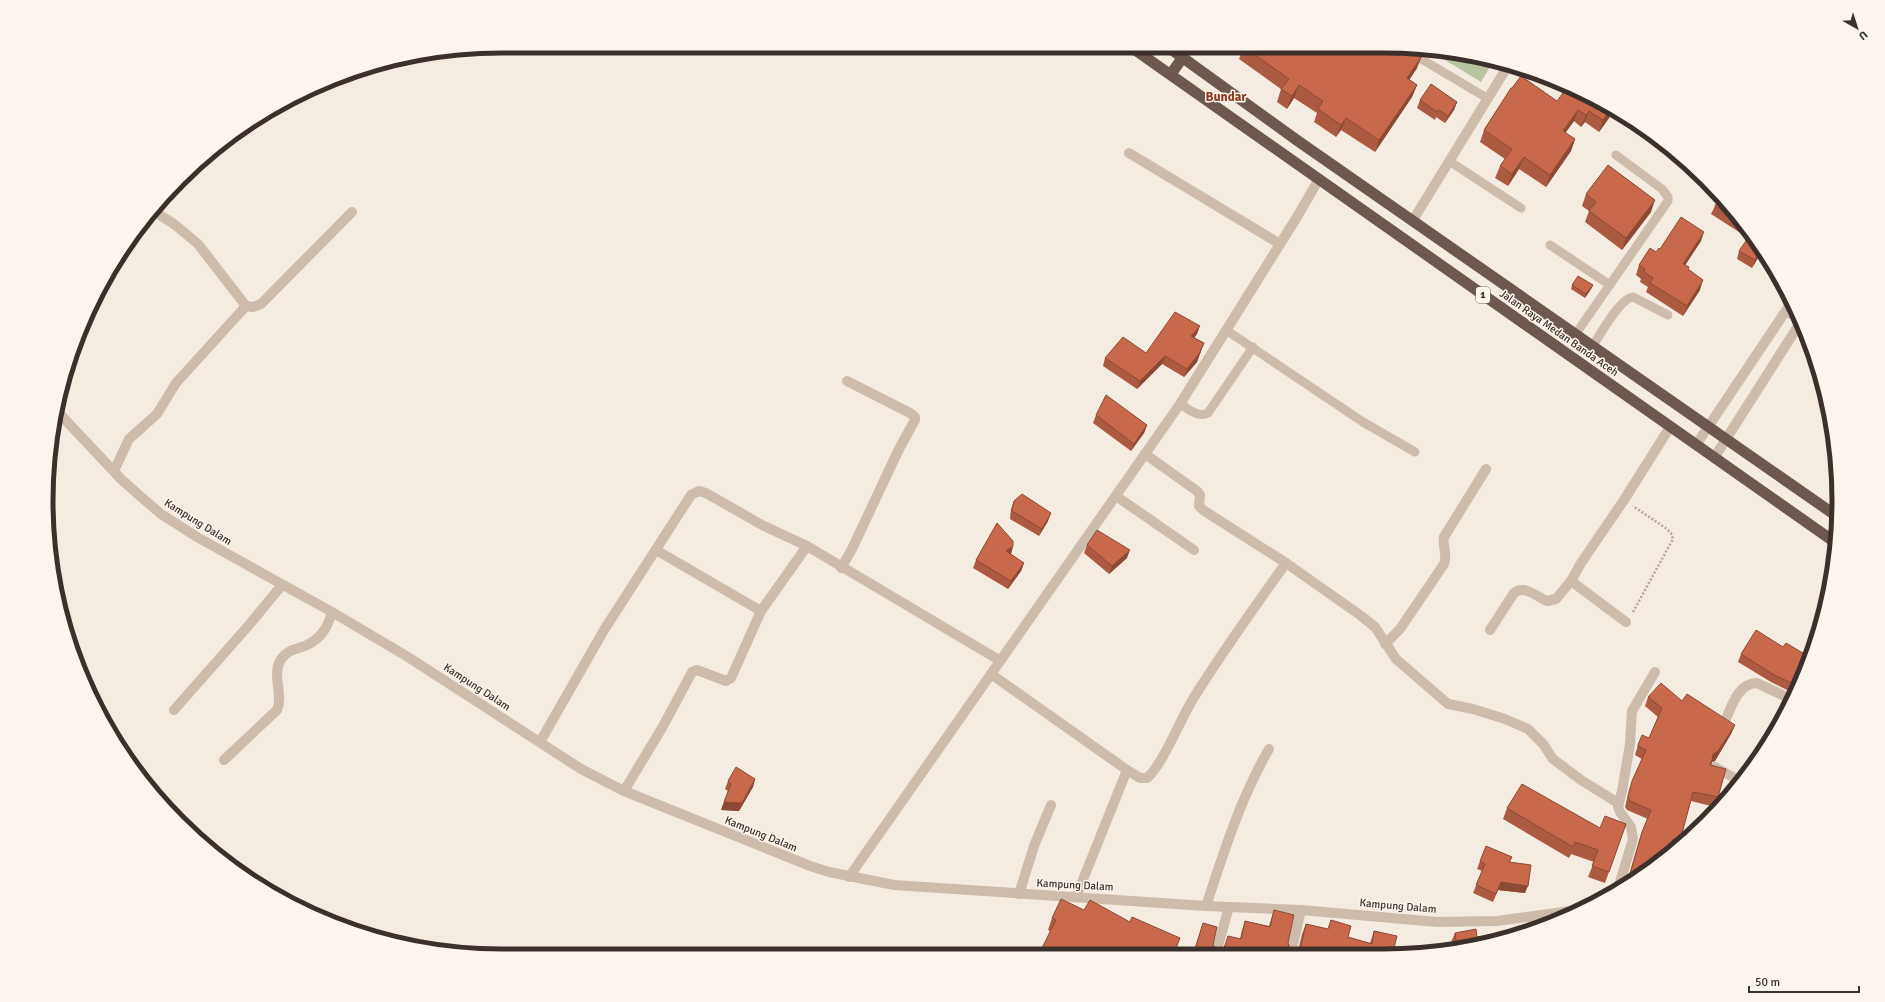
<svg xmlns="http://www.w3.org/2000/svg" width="1885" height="1002" font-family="Signika,sans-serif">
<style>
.green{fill:#b8c4a0}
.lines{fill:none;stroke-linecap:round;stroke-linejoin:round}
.path{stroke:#b9a596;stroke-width:2.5;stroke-dasharray:2 2;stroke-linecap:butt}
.service{stroke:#cdbbac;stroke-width:9}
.minor{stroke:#cdbbac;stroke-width:10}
.trunk{stroke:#6c584f;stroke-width:11}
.wall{fill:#ac5a40}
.shaded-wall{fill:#8c4a34}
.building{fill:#c8694b;stroke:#8c4a34}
.labels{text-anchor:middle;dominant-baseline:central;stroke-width:3;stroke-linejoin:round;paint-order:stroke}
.shield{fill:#fbf5ee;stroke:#756b66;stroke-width:1}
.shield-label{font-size:10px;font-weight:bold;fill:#3b302b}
.street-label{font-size:11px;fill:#3b302b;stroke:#fbf5ee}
.quarter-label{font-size:13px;font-weight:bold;fill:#8c3b22;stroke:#fbf5ee}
.rim{fill:none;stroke:#3b302b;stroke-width:5}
</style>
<rect width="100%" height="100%" fill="#f4ebe1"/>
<path class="green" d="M1427,49L1494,60L1481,82Z"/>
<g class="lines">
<path class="path" d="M1633,612L1673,539L1671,533L1667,529L1633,506"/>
<g class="service">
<path d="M1401,47L1487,98"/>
<path d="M1183,57L1188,47"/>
<path d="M1449,161L1521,208"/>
<path d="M1550,245L1610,285"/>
<path d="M1226,330L1363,422L1415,452"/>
<path d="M1575,335L1668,201V197L1662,189L1616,155"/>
<path d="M1592,347C1600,335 1620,298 1633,297L1668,315"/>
<path d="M1180,404C1189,409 1197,418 1208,413L1253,347"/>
</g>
<g class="minor">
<path d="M1129,153L1280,244"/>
<path d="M152,210L174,224L198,244L246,306L253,307L261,304L352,212"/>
<path d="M1413,220L1509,64"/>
<path d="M1786,311L1798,318"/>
<path d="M57,411L121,479L140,496L161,514L197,537L332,612L408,657L581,769L624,791L810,866L829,872L894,885L1206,906L1301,910L1437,922L1497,921L1578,910"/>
<path d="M1696,445L1791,303"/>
<path d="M1145,454L1197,491L1200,495L1199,506L1203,510L1286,563"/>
<path d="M1714,458L1800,323"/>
<path d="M114,471L129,439L157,414L176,383L246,306"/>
<path d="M1116,496L1194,550"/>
<path d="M656,550L761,611"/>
<path d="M841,568L852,549L899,449L915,420V417L910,413L847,381"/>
<path d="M1571,581L1626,622"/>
<path d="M1490,630L1514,593C1524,584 1537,597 1547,601L1556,599L1571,581L1581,563L1624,500L1670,427"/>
<path d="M1385,644L1400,629L1444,564C1448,554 1442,547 1444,537L1486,469"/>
<path d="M991,674L1127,770L1140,778H1147C1162,766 1181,718 1193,699C1222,652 1254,608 1286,563L1360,615L1375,627L1396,659L1448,704L1473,709L1505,719L1528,729L1543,744L1553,759L1581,780L1618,803"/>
<path d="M174,710L249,625L282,585"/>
<path d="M1725,721C1732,706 1738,683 1757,683L1793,700"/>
<path d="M540,742L604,630L691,495L699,491L706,493L762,525L807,546"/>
<path d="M224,760L277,710C284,695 271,675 281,659C290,648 296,650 307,645C322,638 328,626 332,612"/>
<path d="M1715,767L1740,781"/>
<path d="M624,791L662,728L692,672L697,670L726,681L731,678L761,611L807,546L999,660"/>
<path d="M849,877L1180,404L1297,217L1319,179"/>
<path d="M1618,889L1633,839L1631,827L1620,812L1618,807L1622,791L1630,744L1632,711L1655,672"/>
<path d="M1019,894L1034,846L1051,805"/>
<path d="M1076,897L1127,770"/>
<path d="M1206,906C1224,852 1240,799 1269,749"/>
<path d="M1216,953L1229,907"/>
<path d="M1291,953L1301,910"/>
</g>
<g class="trunk">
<path d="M1131,47L1836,543"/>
<path d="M1168,47L1298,141L1838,517"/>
<path d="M1171,74L1183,57"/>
</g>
</g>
<g class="wall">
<path d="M1244,47L1417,68L1409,80L1417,85L1412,97L1375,152L1341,130L1336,137L1314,122L1317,113L1294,98L1287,109L1277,102L1281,89L1239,59Z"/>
<path d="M1512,88L1557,101L1614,111L1599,132L1585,122L1581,127L1574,121L1565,133L1575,139L1571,151L1546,187L1519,169L1508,186L1495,178L1500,166L1505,159L1480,142L1484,130Z"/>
<path d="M1420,100L1457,102L1454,110L1445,123L1436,117L1435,120L1417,108Z"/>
<path d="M1586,194L1651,212L1622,250L1585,222L1589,211L1582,206Z"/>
<path d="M1721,196L1743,225L1739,232L1711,214L1715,206Z"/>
<path d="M1701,241L1685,265L1700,290L1683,316L1646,292L1648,287L1640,282L1641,279L1636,275L1639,265L1660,249Z"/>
<path d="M1739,251H1762L1752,268L1737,259Z"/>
<path d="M1572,285H1593L1591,289L1585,298L1571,289Z"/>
<path d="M1197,334L1194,338L1201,351L1197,362L1184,377L1162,364L1137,389L1103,366L1105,358L1146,353Z"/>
<path d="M1096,415L1147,425L1144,433L1131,451L1093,423Z"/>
<path d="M1014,501L1048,521L1039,536L1010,519L1011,509Z"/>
<path d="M1087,545L1127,558L1109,574L1084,553Z"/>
<path d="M1013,546L1011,554L1024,563L1021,571L1008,589L973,568L976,560Z"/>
<path d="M1783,647L1808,656L1811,653L1795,694L1771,682L1738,662L1741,654Z"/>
<path d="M1648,697L1682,701L1735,725L1731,734L1715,761L1712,762L1711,765L1718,797L1715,807L1691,801L1680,841L1637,879L1626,885L1639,841L1648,819L1627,810L1625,807L1629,790L1642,759L1635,755L1638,745L1649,738L1658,717L1645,706Z"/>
<path d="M755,779L753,787L739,811L721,810L728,791L725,789L728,781Z"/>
<path d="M1507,808L1600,828L1626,824L1605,883L1588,877L1594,862L1571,854L1569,858L1503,819Z"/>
<path d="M1512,857L1510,862L1525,893L1498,890L1493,902L1473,893L1482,871L1477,869L1480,861Z"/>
<path d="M1274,910L1290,948L1293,950H1297L1299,947L1302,934L1306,924L1328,929L1331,920L1348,937L1370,943L1374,931L1393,952L1193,953L1203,923L1213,945L1218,950L1224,948L1240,939L1242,930L1245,921L1269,926Z"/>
<path d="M1052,918L1175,953H1040L1050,931L1048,930Z"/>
<path d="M1519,932L1453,950L1451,942L1455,933L1477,937Z"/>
</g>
<g class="shaded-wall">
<path d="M1422,56L1417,68L1402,91L1407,78Z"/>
<path d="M1299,85L1294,98L1287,109L1292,96Z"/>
<path d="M1417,85L1412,97L1375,152L1379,140Z"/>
<path d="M1457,102L1454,110L1445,123L1448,116Z"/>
<path d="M1611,109L1614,111L1599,132L1603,120Z"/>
<path d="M1578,110L1574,121L1558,143L1563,131Z"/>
<path d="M1589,111L1585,122L1581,127L1586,115Z"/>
<path d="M1346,118L1341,130L1336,137L1341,125Z"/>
<path d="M1575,139L1571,151L1546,187L1550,175Z"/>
<path d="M1524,157L1519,169L1508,186L1512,174Z"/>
<path d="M1655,200L1651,212L1622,250L1626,238Z"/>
<path d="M1742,223L1743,225L1739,232Z"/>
<path d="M1704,232L1701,241L1680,273L1683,264Z"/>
<path d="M1761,250L1762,251L1752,268L1755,260Z"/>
<path d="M1703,280L1700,290L1683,316L1687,306Z"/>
<path d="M1593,285L1591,289L1585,298L1586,294Z"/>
<path d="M1200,326L1197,334L1189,344L1191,336Z"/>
<path d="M1204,343L1197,362L1184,377L1187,369Z"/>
<path d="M1165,356L1162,364L1137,389L1140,381Z"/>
<path d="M1147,425L1144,433L1131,451L1134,444Z"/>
<path d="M1051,513L1048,521L1039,536L1042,529Z"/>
<path d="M1013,546L1011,554L1006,551Z"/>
<path d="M1130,550L1127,558L1109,574L1112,566Z"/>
<path d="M1024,563L1021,571L1008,589L1011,581Z"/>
<path d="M1735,725L1731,734L1715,761L1712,762L1709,770L1710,764L1713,754Z"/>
<path d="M755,779L753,787L739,811L721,810L724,802Z"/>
<path d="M1501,882L1528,886L1525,893L1498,890L1493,902Z"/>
</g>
<g class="building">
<path d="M1244,47H1408L1422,56L1407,78L1417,85L1379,140L1346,118L1341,125L1318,109L1323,101L1299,85L1292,96L1281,89L1289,79Z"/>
<path d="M1521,76L1557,101L1568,86L1585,93L1611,109L1603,120L1589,111L1586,115L1578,110L1563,131L1575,139L1550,175L1524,157L1512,174L1500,166L1512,149L1484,130L1511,88H1512Z"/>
<path d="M1431,84L1457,102L1448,116L1439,110L1437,112L1420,100Z"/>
<path d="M1608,165L1655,200L1626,238L1589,211L1596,202L1586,194Z"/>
<path d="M1721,196L1726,201L1742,223L1715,206Z"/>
<path d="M1681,217L1704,232L1683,264L1689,267L1688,269L1703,280L1687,306L1650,283L1653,278L1644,272L1645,269L1639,265L1650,248L1656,252L1659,248L1660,249Z"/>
<path d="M1750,235L1751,236L1761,250L1755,260L1739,251Z"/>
<path d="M1578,276L1593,285L1586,294L1572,285Z"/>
<path d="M1175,312L1200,326L1191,336L1204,343L1199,354L1187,369L1165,356L1140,381L1105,358L1123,337L1146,353Z"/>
<path d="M1106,395L1147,425L1134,444L1096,415Z"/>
<path d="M1022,494L1051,513L1042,529L1012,511L1014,501Z"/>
<path d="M997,523L1013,541V546L1006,551L1024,563L1011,581L976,560Z"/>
<path d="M1097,530L1130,550L1112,566L1087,545Z"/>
<path d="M1756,630L1783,647L1786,643L1808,656L1811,653L1798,686L1774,675L1741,654Z"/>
<path d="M1661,683L1682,701L1687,694L1735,725L1718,751L1713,754L1712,760L1710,765L1726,769L1718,797L1693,792L1680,841L1673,839L1671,849L1637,879L1632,882L1628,881L1642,832L1651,810L1630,801L1628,797L1632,781L1646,750L1638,746V745L1642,735L1649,738L1662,708L1648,697Z"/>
<path d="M1772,729L1773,730L1752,762H1751Z"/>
<path d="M736,767L755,779L742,803L724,802L731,784L728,781Z"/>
<path d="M1522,784L1600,828L1605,816L1626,824L1609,872L1592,866L1598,850L1575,842L1573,847L1507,808Z"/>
<path d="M1486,846L1512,857L1509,862L1531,865L1528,886L1501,882L1496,894L1476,885L1485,864L1480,861Z"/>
<path d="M1061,899L1084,910L1090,900L1130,922L1132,917L1180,938L1174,953H1100L1086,947L1083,953H1042L1040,952L1056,920L1052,918Z"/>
<path d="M1274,910L1294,915L1288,943L1290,948L1293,950H1297L1301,946L1306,924L1328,929L1331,920L1351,926L1348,937L1372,944L1374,931L1397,936L1393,952L1194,953L1203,923L1217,927L1213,945L1218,950L1224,948L1228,936L1241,939L1245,921L1270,927Z"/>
<path d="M1526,924L1541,926L1525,930Z"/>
<path d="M1476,929L1477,937L1519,932L1457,948L1455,933Z"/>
</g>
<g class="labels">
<rect class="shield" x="1476" y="287" width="14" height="16" rx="3"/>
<g class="shield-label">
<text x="1483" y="295">1</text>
</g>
<g class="street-label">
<text transform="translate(1559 333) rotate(35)">Jalan Raya Medan Banda Aceh</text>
<text transform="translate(198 522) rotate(32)">Kampung Dalam</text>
<text transform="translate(477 687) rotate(33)">Kampung Dalam</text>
<text transform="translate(761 834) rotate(22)">Kampung Dalam</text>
<text transform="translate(1075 885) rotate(3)">Kampung Dalam</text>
<text transform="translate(1398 906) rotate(5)">Kampung Dalam</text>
</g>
<g class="quarter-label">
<text x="1226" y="97">Bundar</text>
</g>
</g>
<path d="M0 0H1885V1002H0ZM501 53H1384A448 448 0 0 1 1832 501V501A448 448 0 0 1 1384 949H501A448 448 0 0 1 53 501V501A448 448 0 0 1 501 53Z" fill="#fbf5ee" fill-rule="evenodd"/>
<path class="rim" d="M501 53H1384A448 448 0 0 1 1832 501V501A448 448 0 0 1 1384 949H501A448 448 0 0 1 53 501V501A448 448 0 0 1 501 53Z"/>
<g transform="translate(1857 28) rotate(141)" stroke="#fbf5ee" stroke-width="3" paint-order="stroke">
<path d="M0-3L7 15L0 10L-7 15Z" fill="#3b302b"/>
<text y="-6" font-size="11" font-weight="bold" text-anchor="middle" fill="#3b302b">U</text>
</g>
<path d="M1749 986v6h110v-6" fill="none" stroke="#3b302b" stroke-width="2"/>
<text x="1755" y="986" font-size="12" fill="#3b302b" stroke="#fbf5ee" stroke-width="3" paint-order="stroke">50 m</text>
</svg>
